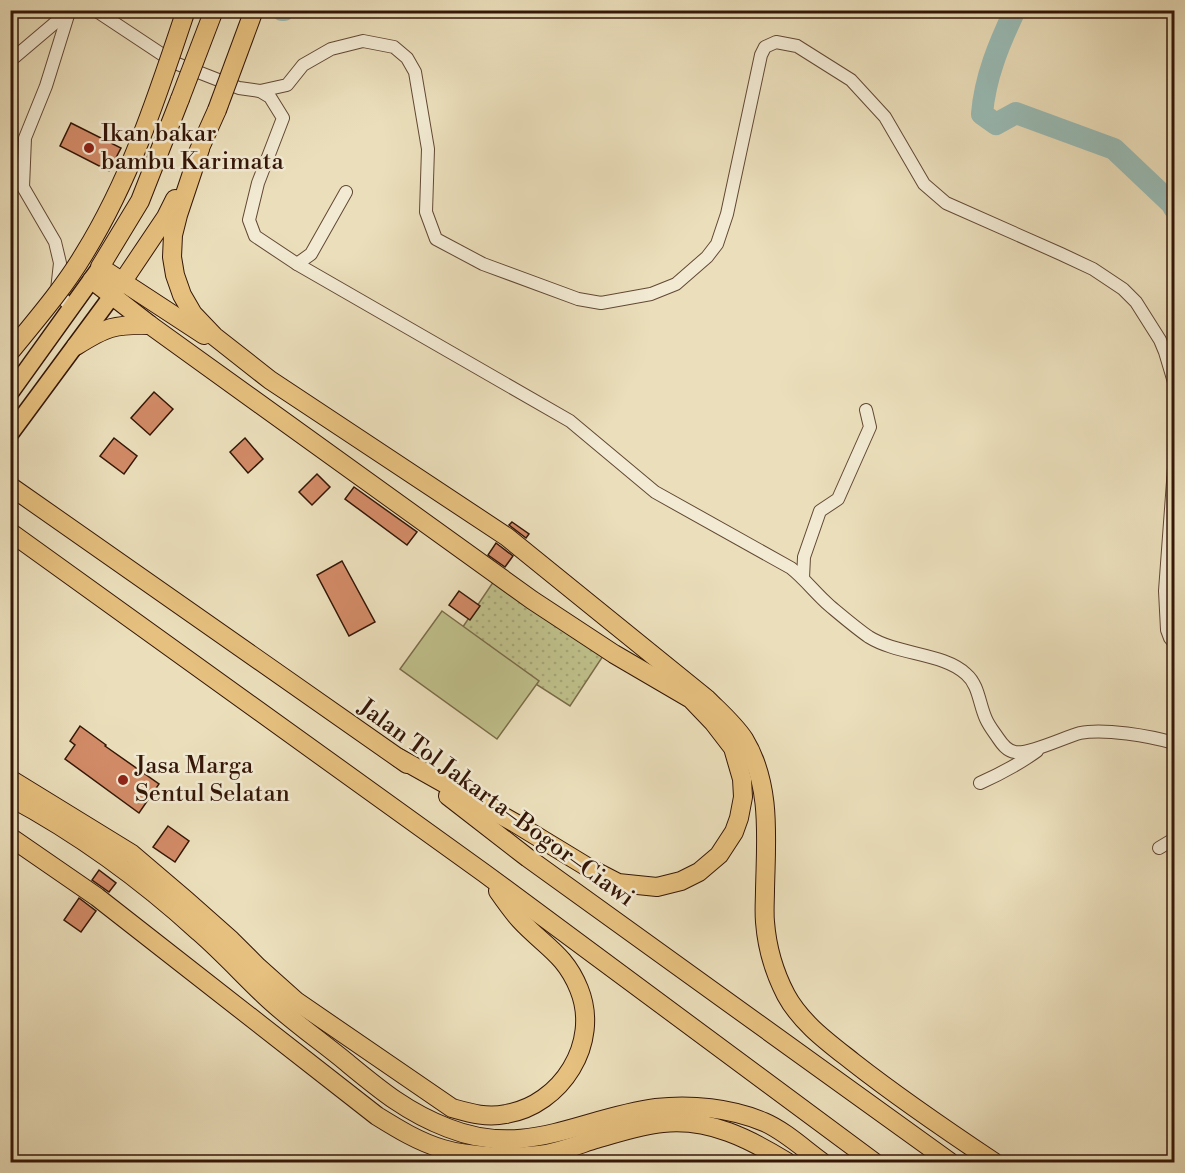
<svg xmlns="http://www.w3.org/2000/svg" width="1185" height="1173" font-family="'Libre Bodoni',serif">
<style>
.grass{fill:url(#grass-dots);stroke:#7a6b49;stroke-width:1.5}
.park{fill:#bfc08b;stroke:#7a6b49;stroke-width:1.5}
.lines{fill:none;stroke-linecap:round;stroke-linejoin:round}
.river{stroke:#99bcb6;stroke-width:22}
.building{fill:#d28b67;stroke:#341607;stroke-width:1.5}
.minor-casing{stroke:#624834;stroke-width:14}
.major-casing{stroke:#341607;stroke-width:19}
.highway-casing{stroke:#341607;stroke-width:20}
.minor{stroke:#f2ead3;stroke-width:12}
.major{stroke:#e6c07e;stroke-width:16}
.highway{stroke:#e6c07e;stroke-width:18}
.highway-bridge-casing{stroke:#341607;stroke-width:20;stroke-linecap:butt}
.highway-bridge{stroke:#e6c07e;stroke-width:18}
.poi-dot{fill:#8f2418;stroke:#f2ead3;stroke-width:2}
.labels{text-anchor:middle;dominant-baseline:central;stroke-width:5;stroke-linejoin:round;paint-order:stroke}
.poi-label{font-size:24px;fill:#341607;stroke:#f2ead3;text-anchor:start}
.street-label{font-size:24px;fill:#341607;stroke:#f2ead3}
</style>
<defs>
<pattern id="grass-dots" width="8" height="8" patternUnits="userSpaceOnUse" patternTransform="scale(1.5)"><rect width="8" height="8" fill="#bfc08b"/><path d="M2 2h.1M6 6h.1" fill="none" stroke="#a5a476" stroke-width="1.8" stroke-linecap="round"/></pattern>
</defs>
<rect width="100%" height="100%" fill="#ebdfbb"/>
<filter id="stains"><feTurbulence type="fractalNoise" baseFrequency=".00333" numOctaves="4"/><feColorMatrix values="0 0 0 0 .2 0 0 0 0 .09 0 0 0 0 .02 0 0 0 .5 -.17"/></filter>
<radialGradient id="worn" r=".72"><stop offset=".6" stop-color="#630" stop-opacity="0"/><stop offset="1" stop-color="#630" stop-opacity=".3"/></radialGradient>
<path class="grass" d="M498,575L607,650L570,706L458,634Z"/>
<path class="park" d="M442,611L539,681L497,739L400,669Z"/>
<g class="lines">
<g class="river">
<path d="M282,10H284"/>
<path d="M1015,10C999,44 985,77 982,114L996,124L1016,113L1114,149L1172,204L1174,208"/>
</g>
</g>
<g class="building">
<path d="M71,123L121,148L109,171L60,146Z"/>
<path d="M154,392L173,409L150,435L131,418Z"/>
<path d="M114,438L137,456L124,474L100,456Z"/>
<path d="M245,438L263,459L248,473L230,452Z"/>
<path d="M317,474L330,487L312,505L299,492Z"/>
<path d="M354,487L417,532L407,545L345,499Z"/>
<path d="M512,522L529,534L526,538L509,525Z"/>
<path d="M496,543L513,556L505,567L488,555Z"/>
<path d="M342,561L375,622L349,636L317,575Z"/>
<path d="M459,591L480,606L470,620L449,605Z"/>
<path d="M80,726L106,745L105,746L159,784L139,813L65,759L75,745L70,741Z"/>
<path d="M168,826L189,841L175,862L153,847Z"/>
<path d="M99,870L116,883L109,892L92,880Z"/>
<path d="M79,898L96,911L81,932L64,920Z"/>
</g>
<g class="lines">
<g class="minor-casing">
<g id="minor">
<path d="M95,10L175,63L239,88L260,91L287,85L303,65L331,49L363,41L394,47L407,58L415,72L428,149L426,212L436,239L483,264L578,299L601,303L651,294L676,284L707,257L717,244L727,214L761,55L765,47L776,42L797,46L851,80L885,117L924,184L946,203L1061,254L1093,269L1123,289L1136,302L1160,340L1165,352L1174,382"/>
<path d="M69,12L46,86L25,138L23,187L55,242L60,263L57,290L65,301L72,308"/>
<path d="M10,61L69,11"/>
<path d="M260,91L270,97L283,118L258,183L249,220L255,236L297,264L570,421L655,492L791,568C805,579 816,594 830,606C842,616 856,628 869,637C898,655 944,653 966,674C979,685 979,704 986,719C989,726 994,732 998,738C1002,744 1007,751 1015,752C1028,755 1065,737 1080,733C1104,728 1150,736 1174,743"/>
<path d="M297,264L311,254L346,192"/>
<path d="M1174,468L1165,591L1167,630L1170,638L1174,643"/>
<path d="M803,578L804,557L820,511L838,499L870,427L866,410"/>
<path d="M980,783C1000,774 1019,764 1037,751"/>
<path d="M1159,848L1174,839"/>
</g>
</g>
<g class="major-casing">
<g id="major">
<path d="M10,393L99,269"/>
<path d="M10,434L120,285"/>
</g>
</g>
<g class="highway-casing">
<g id="highway">
<path d="M180,99L140,201L100,267L204,335"/>
<path d="M200,149L178,215L173,235L172,257L175,275L182,295L193,314L214,336L270,380L507,537L707,699C720,712 734,724 744,739C772,785 766,839 765,890C765,900 764,911 765,922C767,948 774,972 786,995C801,1023 829,1043 853,1062C899,1098 946,1130 994,1162"/>
<path d="M195,159L217,110"/>
<path d="M92,280L150,325L532,600L614,654L691,699L713,722L733,748L742,779L743,797L739,818L734,832L719,855L699,872L681,881L657,887L618,883L589,868L515,823L399,758"/>
<path d="M123,281L166,217L175,199"/>
<path d="M76,346C106,327 115,324 150,325"/>
<path d="M10,486L407,764"/>
<path d="M10,532L484,873L874,1162"/>
<path d="M10,779L132,854L186,900L231,940L258,967L296,1001L452,1108C470,1113 486,1118 506,1114C561,1105 601,1043 579,989C565,954 544,946 520,920C512,911 505,901 498,891"/>
<path d="M448,796L528,858L950,1162"/>
<path d="M10,797C79,834 142,880 199,932C222,952 242,974 264,995C289,1019 318,1039 345,1061C379,1089 406,1112 448,1128C526,1159 581,1118 656,1108C691,1104 731,1108 764,1122C785,1131 804,1149 822,1162"/>
<path d="M10,837L97,897L377,1116C398,1129 419,1142 443,1149C469,1157 512,1158 539,1155C555,1154 580,1144 596,1139C618,1133 640,1125 663,1123C709,1118 750,1139 787,1162"/>
</g>
</g>
<use href="#minor" class="minor"/>
<use href="#major" class="major"/>
<use href="#highway" class="highway"/>
<g class="highway-bridge-casing">
<g id="highway-bridge">
<path d="M180,99L214,10"/>
<path d="M217,110L254,10"/>
<path d="M10,352C36,320 63,289 84,254C131,178 158,94 186,10"/>
</g>
</g>
<use href="#highway-bridge" class="highway-bridge"/>
</g>
<g class="poi-dot">
<circle cx="89" cy="148" r="6"/>
<circle cx="123" cy="780" r="6"/>
</g>
<g class="labels">
<g class="poi-label">
<text x="101" y="134">Ikan bakar<tspan x="101" dy="28">bambu Karimata</tspan></text>
<text x="135" y="766">Jasa Marga<tspan x="135" dy="28">Sentul Selatan</tspan></text>
</g>
<g class="street-label">
<text transform="translate(496 803) rotate(36)">Jalan Tol Jakarta–Bogor–Ciawi</text>
</g>
</g>
<rect width="1185" height="1173" fill="none" stroke="#ebdfbb" stroke-width="36"/>
<rect x="12" y="12" width="1161" height="1149" fill="none" stroke="#341607" stroke-width="3"/>
<rect x="18" y="18" width="1149" height="1137" fill="none" stroke="#341607" stroke-width="1.5"/>
<rect width="100%" height="100%" filter="url(#stains)"/>
<rect width="100%" height="100%" fill="url(#worn)"/>
</svg>
